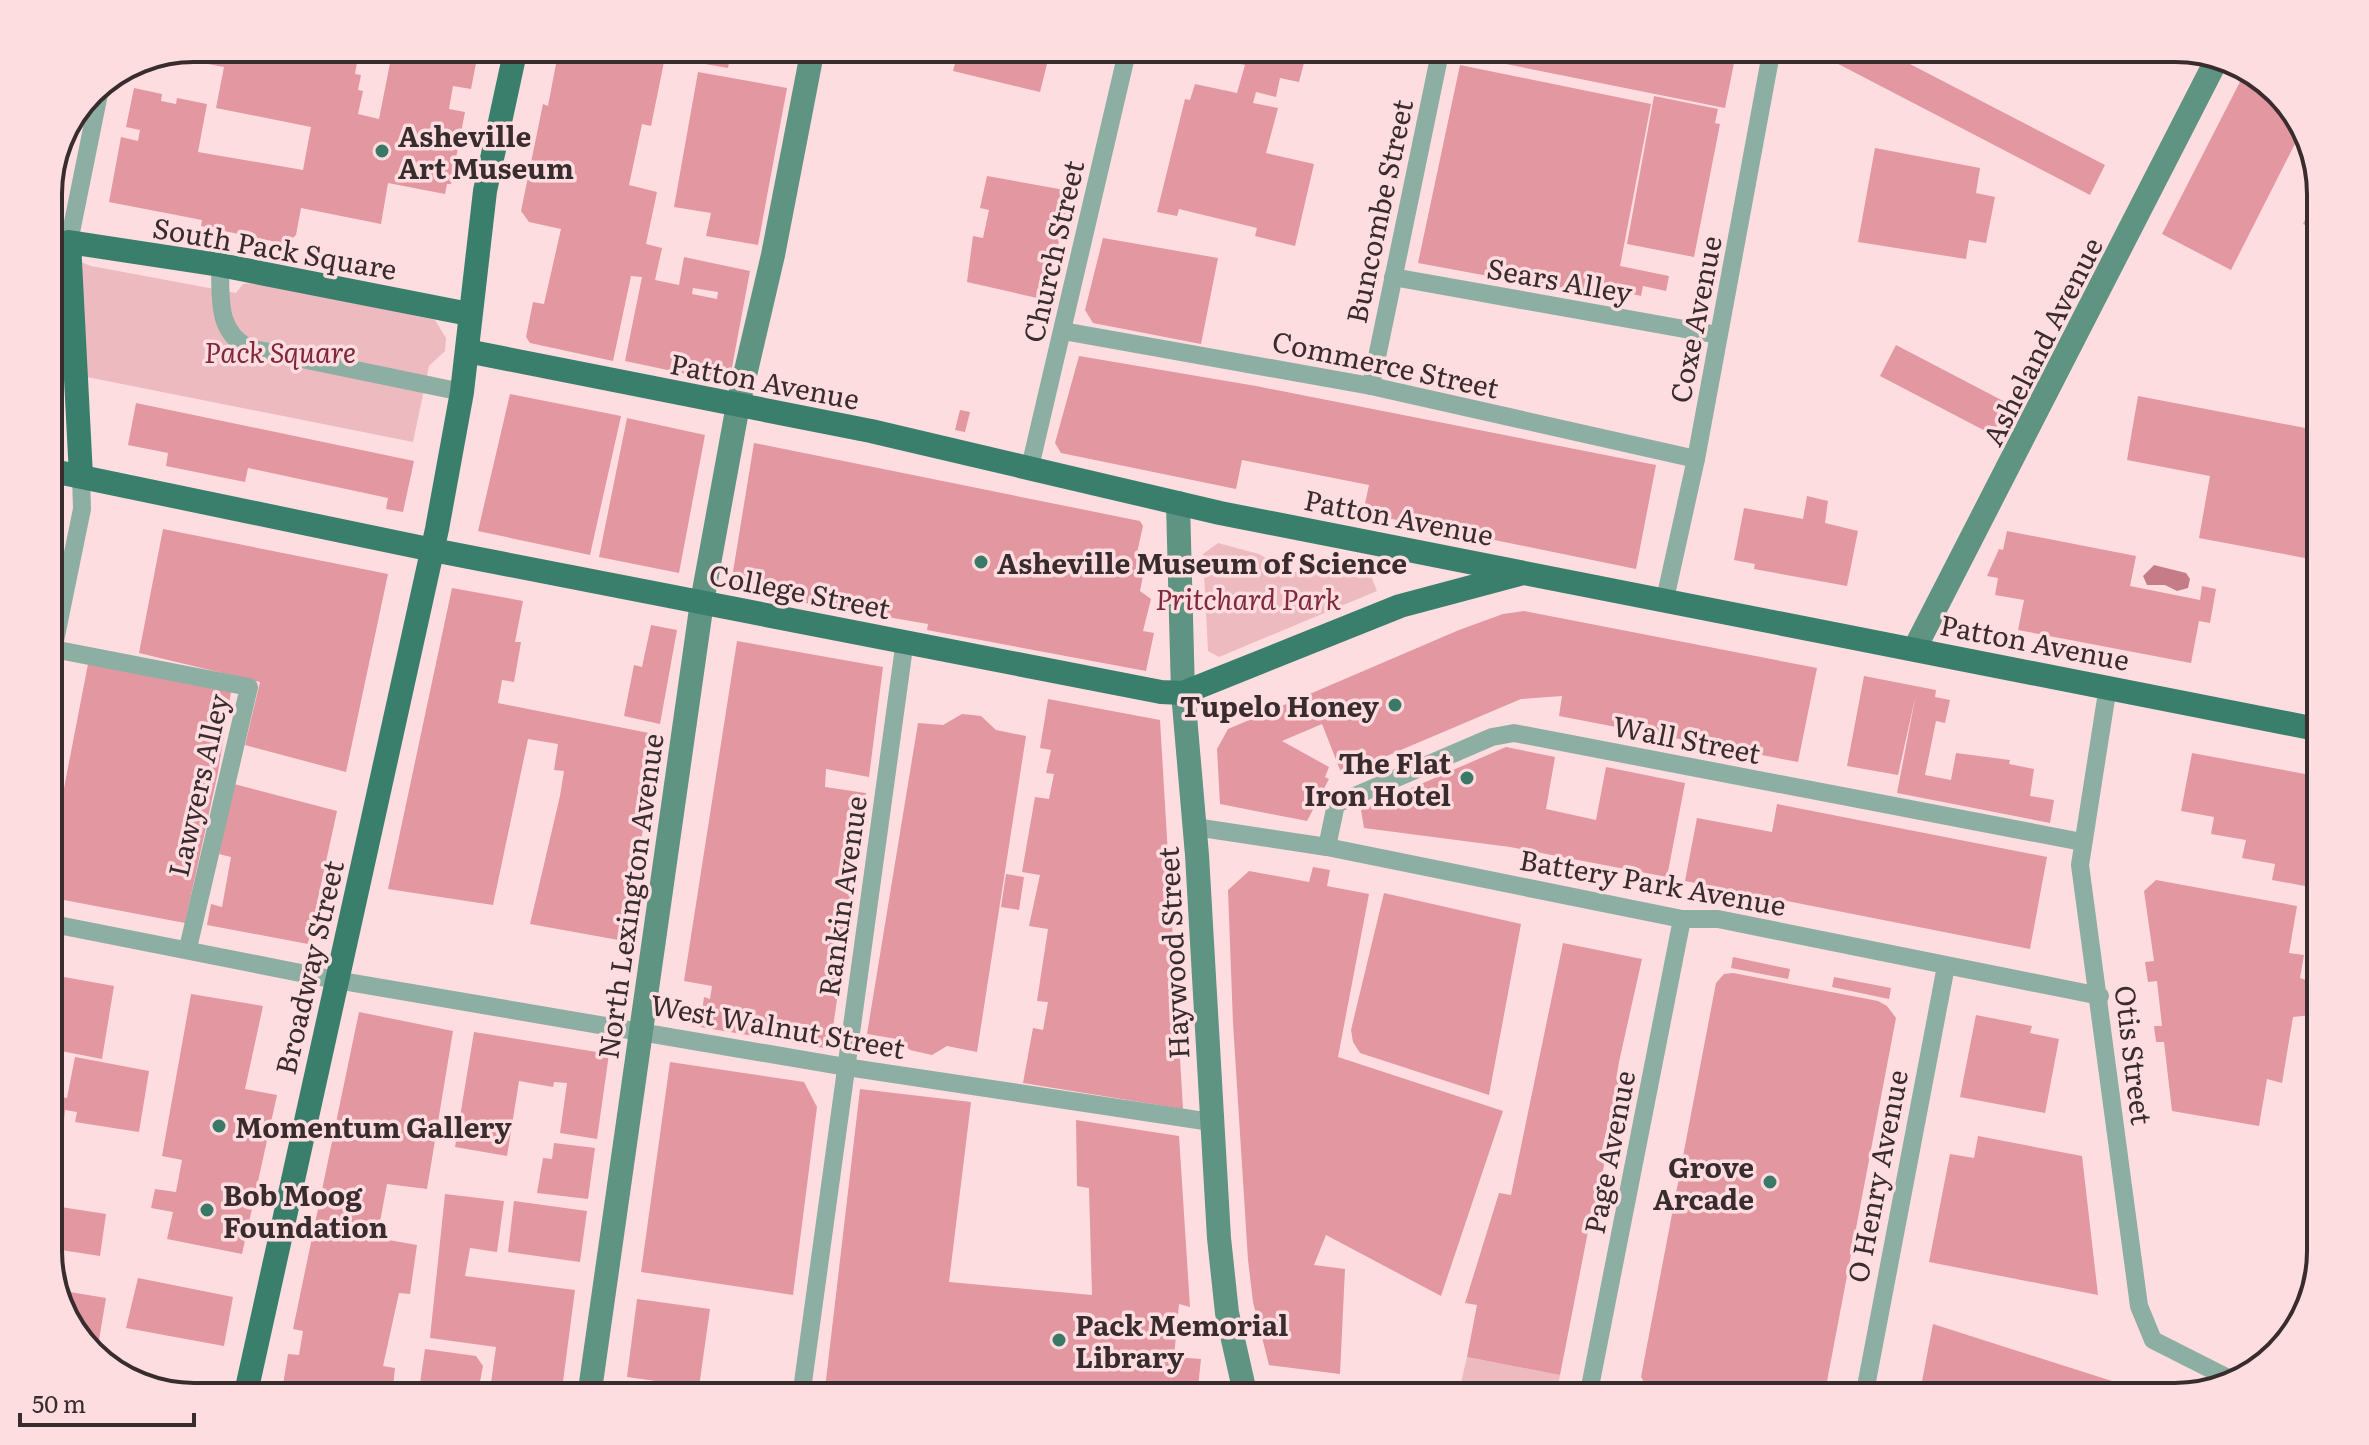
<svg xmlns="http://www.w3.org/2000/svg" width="2369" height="1445" font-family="Literata,serif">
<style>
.green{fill:#edbac0}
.water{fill:#c57c87}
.building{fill:#e297a1;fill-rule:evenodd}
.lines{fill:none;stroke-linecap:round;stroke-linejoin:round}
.street{stroke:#8dafa3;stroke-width:18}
.secondary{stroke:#5f9382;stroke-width:24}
.primary{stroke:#3a7f6b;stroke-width:24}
.poi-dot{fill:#3b7967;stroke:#fedde0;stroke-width:3}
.labels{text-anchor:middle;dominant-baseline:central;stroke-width:7;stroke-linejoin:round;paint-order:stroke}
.poi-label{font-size:28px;font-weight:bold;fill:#392c2e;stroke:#fedde0;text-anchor:start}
.street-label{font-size:28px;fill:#392c2e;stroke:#fedde0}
.park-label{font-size:28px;font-style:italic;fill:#80293c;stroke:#fedde0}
.rim{fill:none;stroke:#392c2e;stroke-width:4}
</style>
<rect width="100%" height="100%" fill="#fedde0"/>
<g class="green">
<path d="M48,249L91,266L236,293L243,284L259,282L435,320L446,338L445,351L429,366L413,442L57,371L60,457L48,454Z"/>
<path d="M1218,543L1259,554L1290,572H1337L1360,578L1371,576L1377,591L1219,657L1208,651L1203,554Z"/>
<path d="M1467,1357L1560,1375L1556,1397H1460L1459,1391Z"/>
</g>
<path class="water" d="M2154,565L2186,573L2190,579L2188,588L2177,591L2165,585H2147L2143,576Z"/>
<g class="building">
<path d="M194,48H352L351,55L358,57L355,74L361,75L358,90L363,91L358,114L379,119L393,48H479L471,89L453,86L449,109L465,112L451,184H447L445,194L388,183L381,224L301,208L296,235L286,244L201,226L202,220L109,202L121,137L138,141L140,130L126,127L134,88L162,94L161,101L176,104L177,98L207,104L198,152L303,170L311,127L216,108L224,67L160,55Z"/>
<path d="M559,48H732L728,68L665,57L651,126L642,124L629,185L657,192L646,244L662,248L655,280L679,285L684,257L750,271L729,383L625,361L642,277L631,276L613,361L530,343L526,337L533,302L544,304L561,229L529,222L521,211L543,104L548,106ZM693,288L718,292L717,299L692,294Z"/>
<path d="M959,48H1051L1040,92L953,71Z"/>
<path d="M1202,48H1308L1299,82L1280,78L1276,97L1256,92L1253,103L1278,108L1266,153L1314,164L1295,246L1255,236L1257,228L1179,209L1177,216L1157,212L1185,99L1190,100L1195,84L1237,93L1245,65L1201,55Z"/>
<path d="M1462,48H1737L1725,108L1461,55Z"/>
<path d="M1825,48H1879L2105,165L2090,195L1821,55Z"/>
<path d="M1460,65L1651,104L1620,266L1669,276L1666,291L1643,286L1641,296L1615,290L1613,299L1418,263Z"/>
<path d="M698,72L787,88L758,245L706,236L711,213L674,207Z"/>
<path d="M2244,74L2266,86L2301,121L2303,128L2231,270L2162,234Z"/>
<path d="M1654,96L1718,109L1715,123L1720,124L1694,257L1627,244Z"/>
<path d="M1875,148L1980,168L1976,193L1995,197L1986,243L1969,240L1966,259L1858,242Z"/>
<path d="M987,176L1070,191L1046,300L967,282L973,236L983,238L989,210L980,208Z"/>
<path d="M2321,186V232L2303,224Z"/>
<path d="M1103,238L1218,258L1201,344L1093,323L1085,310Z"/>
<path d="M1896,345L2009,404L1993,435L1880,376Z"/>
<path d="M1079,356L1256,386L1656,465L1636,569L1363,513L1369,485L1242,460L1236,489L1061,453L1055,443Z"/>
<path d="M510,394L621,416L590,555L478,531Z"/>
<path d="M2138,396L2321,431V561L2199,538L2210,476L2127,460Z"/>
<path d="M136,403L414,461L403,512L386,509L388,498L248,468L245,482L166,466L168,453L128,445Z"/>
<path d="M960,410L970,412L965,432L955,430Z"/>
<path d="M627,418L705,435L679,573L599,557Z"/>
<path d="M754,443L1140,521L1143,526L1136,557L1146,560L1140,591L1151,599L1143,631L1154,633L1146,671L927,630L928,624L730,590Z"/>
<path d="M1807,496L1828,501L1825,523L1858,531L1847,586L1754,569L1755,564L1734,560L1744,508L1803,519Z"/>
<path d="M163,529L388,574L346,772L245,745L260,682L139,653Z"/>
<path d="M2007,531L2136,556L2130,586L2200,600L2202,586L2216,589L2210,623L2199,621L2191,663L2018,630L2024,600L1995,595L1998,578L1987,576L1999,549L2003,550Z"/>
<path d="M452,588L523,601L515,642H521L514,682L502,680L498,703L659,735L624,941L530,924L560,796L564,771L554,770L558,744L528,739L493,905L388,889Z"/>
<path d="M1524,611L1817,668L1798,762L1559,716L1562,696L1521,699L1342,775L1322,724L1282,741L1329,767L1325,777L1329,779L1307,821L1220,804L1217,749L1228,729L1459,630L1503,614Z"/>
<path d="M651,625L677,630L660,724L624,716L634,665L642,667Z"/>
<path d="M737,641L883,667L869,777L826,769L825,787L866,793L830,1049L700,1027L704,997L710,999L712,986L684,981Z"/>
<path d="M88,664L231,692L218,772L185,923L48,897V871Z"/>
<path d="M1864,676L1936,690L1935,697L1950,700L1945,723L1936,721L1925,775L1951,780L1956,753L2010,760L2009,764L2034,769L2030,796L2054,800L2050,823L1897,793L1916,694L1898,775L1847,766Z"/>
<path d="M1048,699L1160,720L1183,1109L1023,1083L1033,1028L1043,1030L1048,1002L1037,1001L1048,929L1029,926L1040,875L1022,872L1035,797L1049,799L1054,774L1046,773L1051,750L1040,748Z"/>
<path d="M962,714L981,716L996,730L1026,736L977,1052L947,1046L932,1055L910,1050L897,1039L867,1034L918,723L943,725Z"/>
<path d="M1506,747L1555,757L1546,809L1596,820L1606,767L1685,783L1667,877L1510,847L1364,828L1361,810Z"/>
<path d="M2192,753L2321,777V889L2272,880L2275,864L2242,858L2246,840L2211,834L2214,817L2181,811Z"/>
<path d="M234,784L337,811L308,944L207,925L211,904L222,907L231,857L219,854Z"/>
<path d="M1777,804L2047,857L2030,949L1685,881L1697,818L1772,832Z"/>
<path d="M1313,867L1330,870L1327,886L1369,894L1338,1057L1503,1111L1441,1296L1326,1235L1314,1265L1345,1269L1340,1374L1269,1365L1253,1302L1248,1260L1233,1023L1228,890L1249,871L1309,882Z"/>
<path d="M1006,874L1024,877L1019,910L1001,907Z"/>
<path d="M2156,880L2297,906L2289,953L2304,955L2300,978L2309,981L2311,1015L2293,1017L2282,1083L2267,1079L2259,1126L2172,1111L2164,1042H2156L2154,1026H2162L2157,981L2148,982L2145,962L2154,961L2144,891Z"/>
<path d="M1384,893L1521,924L1489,1095L1360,1053L1353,1042L1351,1030Z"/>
<path d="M1563,943L1642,959L1619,1062L1617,1074L1621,1075L1614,1112L1611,1111L1600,1158L1605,1159L1596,1212L1592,1211L1560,1375L1467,1357L1477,1305L1465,1303L1499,1193L1511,1195Z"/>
<path d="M1733,957L1790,969L1788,979L1731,968Z"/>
<path d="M1733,973L1878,1001L1887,1006L1896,1018L1824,1397H1699L1647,1387L1641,1377L1716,983L1724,974Z"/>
<path d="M64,977L114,986L102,1059L51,1049Z"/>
<path d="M1834,977L1891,988L1889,999L1832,987Z"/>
<path d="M191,994L263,1006L245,1089L277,1095L242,1254L167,1239L173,1212L151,1208L155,1189L176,1192L182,1160L162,1156Z"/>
<path d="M359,1012L453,1031L427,1189L387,1184L377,1238L417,1245L410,1294L399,1293L383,1366L395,1368L392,1397H281L288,1354L299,1355L303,1331L293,1329Z"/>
<path d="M1976,1015L2032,1026L2030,1033L2059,1039L2045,1113L1960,1097Z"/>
<path d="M474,1032L609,1054L597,1139L560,1133L567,1083L554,1082L553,1087L519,1081L507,1156L455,1147Z"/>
<path d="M75,1057L149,1071L139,1132L75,1122L77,1112L65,1110L64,1120L48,1118V1095L67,1098Z"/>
<path d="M670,1062L804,1082L817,1107L793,1295L641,1272Z"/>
<path d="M860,1089L971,1102L949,1282L1092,1295L1089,1188L1077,1186L1076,1120L1179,1136L1190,1307L1179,1304L1174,1357L1201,1359L1197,1397H1052L1053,1394L1036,1391L1035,1397H824Z"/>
<path d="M1978,1136L2082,1156L2098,1295L1929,1262L1950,1154L1974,1158Z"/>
<path d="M554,1143L595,1148L588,1199L537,1193L543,1158L552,1159Z"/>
<path d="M445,1194L504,1201L497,1252L470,1248L465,1276L575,1290L561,1397H489L496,1347L430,1338Z"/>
<path d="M514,1201L587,1211L580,1262L508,1252Z"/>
<path d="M48,1205L106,1214L100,1256L48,1248Z"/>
<path d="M138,1278L233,1297L224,1346L126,1328Z"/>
<path d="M58,1290L106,1298L99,1340L80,1337L68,1324Z"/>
<path d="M637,1299L710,1309L699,1387L627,1377Z"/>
<path d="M1933,1324L2159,1396V1397H1919Z"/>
<path d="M425,1349L476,1356L483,1366L477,1397H418Z"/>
</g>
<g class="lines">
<g class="street">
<path d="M48,232L69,242L101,84"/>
<path d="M220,265C221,298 216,331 249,348L462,392"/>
<path d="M1393,277L1718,335"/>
<path d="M1063,331L1371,386L1696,459"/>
<path d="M1371,386L1441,48"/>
<path d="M1030,467L1128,48"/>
<path d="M1665,599L1696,459L1772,48"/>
<path d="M48,648L249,687L188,948"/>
<path d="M48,675L82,509L81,476"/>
<path d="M2108,686L2080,865L2139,1306L2153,1340L2234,1381"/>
<path d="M1195,827L1327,847L1682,919H1718L2100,996"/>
<path d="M1327,847L1336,804L1492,737L1514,733L2082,842"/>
<path d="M48,923L336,980L846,1067L1211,1122"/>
<path d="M801,1397L905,640"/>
<path d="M1588,1397L1682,919"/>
<path d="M1864,1397L1946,966"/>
</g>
<g class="secondary">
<path d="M1178,503L1183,693L1197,855L1219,1238L1227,1313L1246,1397"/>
<path d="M1915,648L2217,59"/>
<path d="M589,1397L702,602L738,405L773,255L813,48"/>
</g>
<g class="primary">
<path d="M467,351L871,431L1220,513L2321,730"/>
<path d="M48,470L433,550L1161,692L1183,693L1400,606L1520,574"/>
<path d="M81,476L69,242L220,265L469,314"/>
<path d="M245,1397L437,529L462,392L485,191L516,48"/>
</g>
</g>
<g class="poi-dot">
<circle cx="382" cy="151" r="8"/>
<circle cx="981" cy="562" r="8"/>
<circle cx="1395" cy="705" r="8"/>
<circle cx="1467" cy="778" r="8"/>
<circle cx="219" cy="1126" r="8"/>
<circle cx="1770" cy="1182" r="8"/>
<circle cx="207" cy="1210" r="8"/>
<circle cx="1059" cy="1340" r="8"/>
</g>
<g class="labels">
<g class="poi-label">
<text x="398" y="135">Asheville<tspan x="398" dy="32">Art Museum</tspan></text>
<text x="997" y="562">Asheville Museum of Science</text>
<text x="1379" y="705" text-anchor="end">Tupelo Honey</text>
<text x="1451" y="762" text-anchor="end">The Flat<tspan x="1451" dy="32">Iron Hotel</tspan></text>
<text x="235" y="1126">Momentum Gallery</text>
<text x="1754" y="1166" text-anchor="end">Grove<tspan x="1754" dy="32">Arcade</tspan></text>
<text x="223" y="1194">Bob Moog<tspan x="223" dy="32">Foundation</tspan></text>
<text x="1075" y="1324">Pack Memorial<tspan x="1075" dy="32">Library</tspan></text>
</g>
<g class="street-label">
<text transform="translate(1378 211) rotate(-78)">Buncombe Street</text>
<text transform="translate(275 247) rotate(10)">South Pack Square</text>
<text transform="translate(1052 251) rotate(-77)">Church Street</text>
<text transform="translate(1560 279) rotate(10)">Sears Alley</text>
<text transform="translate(1694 319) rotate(-79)">Coxe Avenue</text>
<text transform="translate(2041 341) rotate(-63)">Asheland Avenue</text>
<text transform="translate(1386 363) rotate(12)">Commerce Street</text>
<text transform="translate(765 380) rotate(11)">Patton Avenue</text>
<text transform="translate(1399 516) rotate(11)">Patton Avenue</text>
<text transform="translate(800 590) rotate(11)">College Street</text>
<text transform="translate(2035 641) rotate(11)">Patton Avenue</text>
<text transform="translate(1687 738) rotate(11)">Wall Street</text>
<text transform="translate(197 785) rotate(-77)">Lawyers Alley</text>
<text transform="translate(1653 881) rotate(10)">Battery Park Avenue</text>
<text transform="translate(629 896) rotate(-82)">North Lexington Avenue</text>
<text transform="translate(841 896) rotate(-82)">Rankin Avenue</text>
<text transform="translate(1172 953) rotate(-93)">Haywood Street</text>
<text transform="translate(308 967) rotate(-77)">Broadway Street</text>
<text transform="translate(778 1025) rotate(10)">West Walnut Street</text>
<text transform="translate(2135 1055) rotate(83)">Otis Street</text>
<text transform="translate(1608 1152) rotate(-79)">Page Avenue</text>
<text transform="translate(1876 1176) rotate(-79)">O Henry Avenue</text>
</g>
<g class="park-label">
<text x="280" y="351">Pack Square</text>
<text x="1248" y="598">Pritchard Park</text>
</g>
</g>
<path d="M0 0H2369V1445H0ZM194 62H2175A132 132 0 0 1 2307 194V1251A132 132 0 0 1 2175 1383H194A132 132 0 0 1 62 1251V194A132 132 0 0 1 194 62Z" fill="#fedde0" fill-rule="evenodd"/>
<path class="rim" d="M194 62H2175A132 132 0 0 1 2307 194V1251A132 132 0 0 1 2175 1383H194A132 132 0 0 1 62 1251V194A132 132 0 0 1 194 62Z"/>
<path d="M20 1413v12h174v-12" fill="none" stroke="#392c2e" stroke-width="4"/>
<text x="32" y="1413" font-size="24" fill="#392c2e" stroke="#fedde0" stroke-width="6" paint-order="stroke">50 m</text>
</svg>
